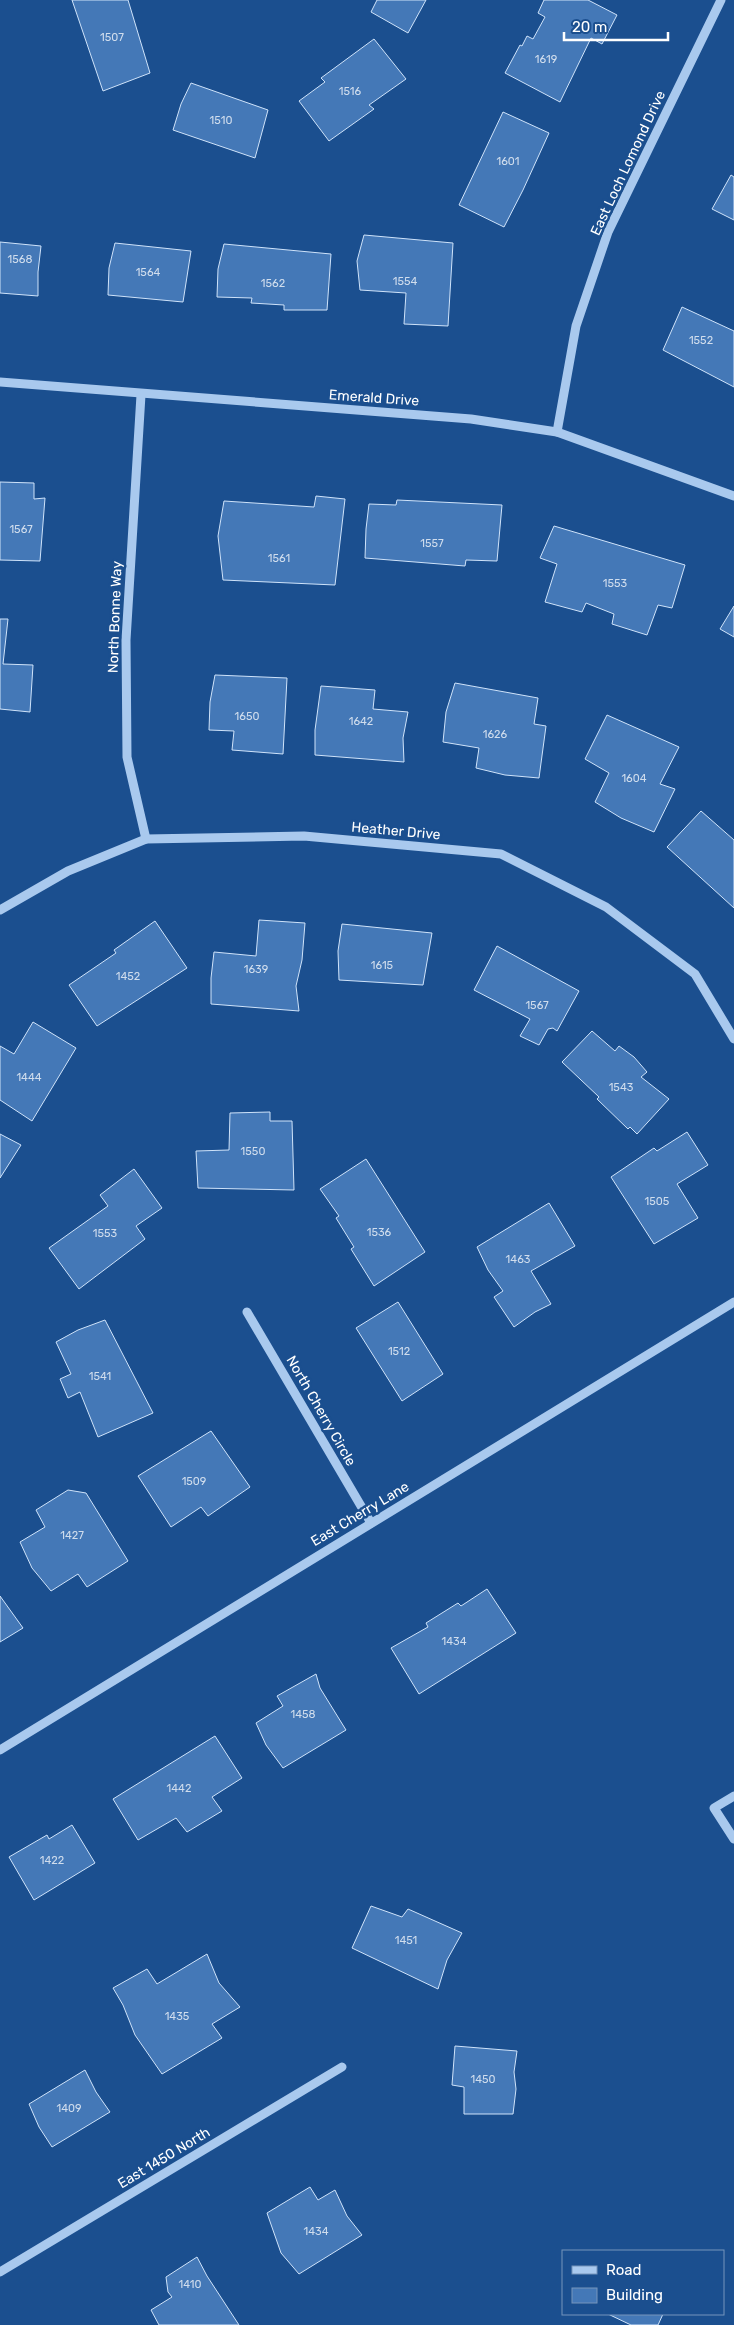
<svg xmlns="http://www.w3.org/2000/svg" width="734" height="2325" font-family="Rubik,sans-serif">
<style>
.building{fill:#4478b7;stroke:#cfe3fa}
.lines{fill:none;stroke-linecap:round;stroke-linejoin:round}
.minor{stroke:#a9c9ee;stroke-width:9}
.labels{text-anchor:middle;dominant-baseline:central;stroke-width:5;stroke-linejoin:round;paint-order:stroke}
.number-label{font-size:11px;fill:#d0dded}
.street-label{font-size:14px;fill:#fff;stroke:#1b4f8f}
</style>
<rect width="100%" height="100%" fill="#1b4f8f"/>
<g class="building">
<path d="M72,0H128L150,73L103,91Z"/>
<path d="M377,0H426L408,33L371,12Z"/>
<path d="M544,0H588L617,15L602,44L591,38L560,102L505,73L520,45L522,46L527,36L533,39L545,17L538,13Z"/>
<path d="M374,39L406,79L369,105L374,109L329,141L299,101L325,82L321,78Z"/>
<path d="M191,83L268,110L255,158L173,130L181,104Z"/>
<path d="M503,112L549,133L523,190L504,227L459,205Z"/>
<path d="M731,175L734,177V220L712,209Z"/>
<path d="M364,235L453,243L448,326L404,324L406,293L360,290L357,261Z"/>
<path d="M0,242L41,246L38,272V296L0,293Z"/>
<path d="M115,243L191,251L183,302L108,295L109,268Z"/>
<path d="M224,244L331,254L327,310H284V305L251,303L252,298L217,297L218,269Z"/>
<path d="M682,307L734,331V387L663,350Z"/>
<path d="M0,482L34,483V499L45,498L40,561L0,560Z"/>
<path d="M316,496L345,499L335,585L223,580L218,536L224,501L314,507Z"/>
<path d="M397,500L502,505L497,561L466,560L465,566L365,558L366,529L369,504L396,505Z"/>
<path d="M554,526L685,565L672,608L658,605L647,635L612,624L614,614L586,603L582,612L545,602L557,564L540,558Z"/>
<path d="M734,606V637L720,629Z"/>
<path d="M0,619H8L3,664L33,665L30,712L0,709Z"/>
<path d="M215,675L287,678L283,754L232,750L234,731L209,730L210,702Z"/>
<path d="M455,683L538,698L534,724L546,726L539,778L505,775L476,768L479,748L443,742L446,712Z"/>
<path d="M321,686L375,690L373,709L408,712L403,738L404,762L315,755V730Z"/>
<path d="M607,715L679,747L660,784L675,789L654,832L621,818L595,802L609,773L585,759Z"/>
<path d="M701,811L734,840V908L667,847Z"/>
<path d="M259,920L305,923L302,960L296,986L299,1011L211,1004V978L214,952L256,956Z"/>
<path d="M155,921L187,968L97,1026L69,985L116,953L114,950Z"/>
<path d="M342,924L432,933L423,985L339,980L338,951Z"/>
<path d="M497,946L579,991L557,1031L553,1028L548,1029L539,1045L520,1036L530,1019L474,990Z"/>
<path d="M33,1022L76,1048L32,1121L0,1100V1046L14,1054Z"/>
<path d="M592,1031L615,1051L619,1046L634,1057L647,1072L641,1077L669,1099L637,1134L630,1127L628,1129L597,1099L599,1097L562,1062Z"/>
<path d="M270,1112V1121H292L294,1190L198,1188L196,1151L229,1150L230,1113Z"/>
<path d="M687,1132L708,1165L677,1184L698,1218L654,1244L611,1177L654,1148L657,1151Z"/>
<path d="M0,1134L21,1145L0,1178Z"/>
<path d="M366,1159L425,1252L374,1286L351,1249L354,1247L336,1218L339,1216L320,1189Z"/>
<path d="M134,1169L162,1208L136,1226L145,1239L79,1289L49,1248L108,1206L100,1195Z"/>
<path d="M549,1203L575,1246L531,1271L551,1304L535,1312L514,1327L494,1297L503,1291L488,1270L477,1247Z"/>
<path d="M398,1302L443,1374L402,1401L356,1328Z"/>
<path d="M105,1320L153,1413L98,1437L80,1392L68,1398L60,1379L71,1374L56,1342L78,1330Z"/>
<path d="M211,1431L250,1487L208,1516L201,1507L171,1527L138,1476Z"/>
<path d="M68,1490L86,1493L128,1561L87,1587L78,1574L51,1591L32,1568L20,1542L45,1527L36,1510Z"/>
<path d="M487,1589L516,1633L419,1694L391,1648L428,1627L426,1623L458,1603L461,1606Z"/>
<path d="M0,1596L23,1628L0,1642Z"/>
<path d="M316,1674L320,1688L346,1730L283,1768L266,1745L256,1723L283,1706L277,1696Z"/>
<path d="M215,1736L242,1778L212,1797L222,1811L187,1832L176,1818L138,1840L113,1799Z"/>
<path d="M72,1825L95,1863L34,1900L9,1857L47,1835L49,1839Z"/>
<path d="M371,1906L402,1917L408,1909L462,1933L447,1960L438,1989L352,1948Z"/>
<path d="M207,1954L219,1983L240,2007L212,2024L222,2038L162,2074L135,2035L123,2005L113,1988L147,1969L157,1984Z"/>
<path d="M455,2046L517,2051L514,2072L516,2089L513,2114H464V2087L452,2085Z"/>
<path d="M85,2070L96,2092L110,2112L52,2147L39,2127L29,2104Z"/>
<path d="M310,2187L318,2200L335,2190L347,2216L362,2235L299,2274L281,2253L267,2213Z"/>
<path d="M197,2257L207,2276L239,2325H159L151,2310L172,2297L168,2292L166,2277Z"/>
<path d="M608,2314H663L658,2325H631Z"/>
</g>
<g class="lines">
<g class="minor">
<path d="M0,382L471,419L557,432L734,496"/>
<path d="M141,395L126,640L127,757L146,839"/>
<path d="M557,432L576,326L608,232L721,0"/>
<path d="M0,910L68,871L146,839L304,836L501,854L606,907L695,974L734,1039"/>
<path d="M247,1312L371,1523"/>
<path d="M0,1750L734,1302"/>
<path d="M734,1796L714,1808L734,1839"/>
<path d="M0,2272L342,2067"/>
</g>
</g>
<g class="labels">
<g class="number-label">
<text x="112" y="37">1507</text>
<text x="546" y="59">1619</text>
<text x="350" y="91">1516</text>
<text x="221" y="120">1510</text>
<text x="508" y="161">1601</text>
<text x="20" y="259">1568</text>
<text x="148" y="272">1564</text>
<text x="405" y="281">1554</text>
<text x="273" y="283">1562</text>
<text x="701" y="340">1552</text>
<text x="21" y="529">1567</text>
<text x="432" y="543">1557</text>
<text x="279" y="558">1561</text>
<text x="615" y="583">1553</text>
<text x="247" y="716">1650</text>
<text x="361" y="721">1642</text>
<text x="495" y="734">1626</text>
<text x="634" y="778">1604</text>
<text x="382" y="965">1615</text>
<text x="256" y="969">1639</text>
<text x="128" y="976">1452</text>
<text x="537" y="1005">1567</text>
<text x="29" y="1077">1444</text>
<text x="621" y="1087">1543</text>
<text x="253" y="1151">1550</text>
<text x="657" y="1201">1505</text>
<text x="379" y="1232">1536</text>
<text x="105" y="1233">1553</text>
<text x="518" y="1259">1463</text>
<text x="399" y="1351">1512</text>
<text x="100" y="1376">1541</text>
<text x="194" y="1481">1509</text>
<text x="72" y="1535">1427</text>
<text x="454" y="1641">1434</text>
<text x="303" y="1714">1458</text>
<text x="179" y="1788">1442</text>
<text x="52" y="1860">1422</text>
<text x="406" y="1940">1451</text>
<text x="177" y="2016">1435</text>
<text x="483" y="2079">1450</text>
<text x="69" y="2108">1409</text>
<text x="316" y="2231">1434</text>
<text x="190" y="2284">1410</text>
</g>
<g class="street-label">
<text transform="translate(628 163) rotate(-65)">East Loch Lomond Drive</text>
<text transform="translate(374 398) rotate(4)">Emerald Drive</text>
<text transform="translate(115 617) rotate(-88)">North Bonne Way</text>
<text transform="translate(396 831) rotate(5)">Heather Drive</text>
<text transform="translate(321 1411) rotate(60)">North Cherry Circle</text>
<text transform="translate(360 1514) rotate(-31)">East Cherry Lane</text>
<text transform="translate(164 2158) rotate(-31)">East 1450 North</text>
</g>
</g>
<rect x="562" y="2250" width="162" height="65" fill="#1b4f8f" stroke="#7695bc"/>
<rect x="572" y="2266" width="25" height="8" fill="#a9c9ee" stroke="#7695bc"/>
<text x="606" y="2275" font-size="15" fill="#ffffff">Road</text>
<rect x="572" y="2288" width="25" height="15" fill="#4478b7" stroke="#7695bc"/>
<text x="606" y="2300" font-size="15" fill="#ffffff">Building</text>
<path d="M564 32v8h104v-8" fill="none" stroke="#ffffff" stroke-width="2.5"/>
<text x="572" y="32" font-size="15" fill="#ffffff" stroke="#1b4f8f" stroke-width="4" paint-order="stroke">20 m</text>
</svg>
